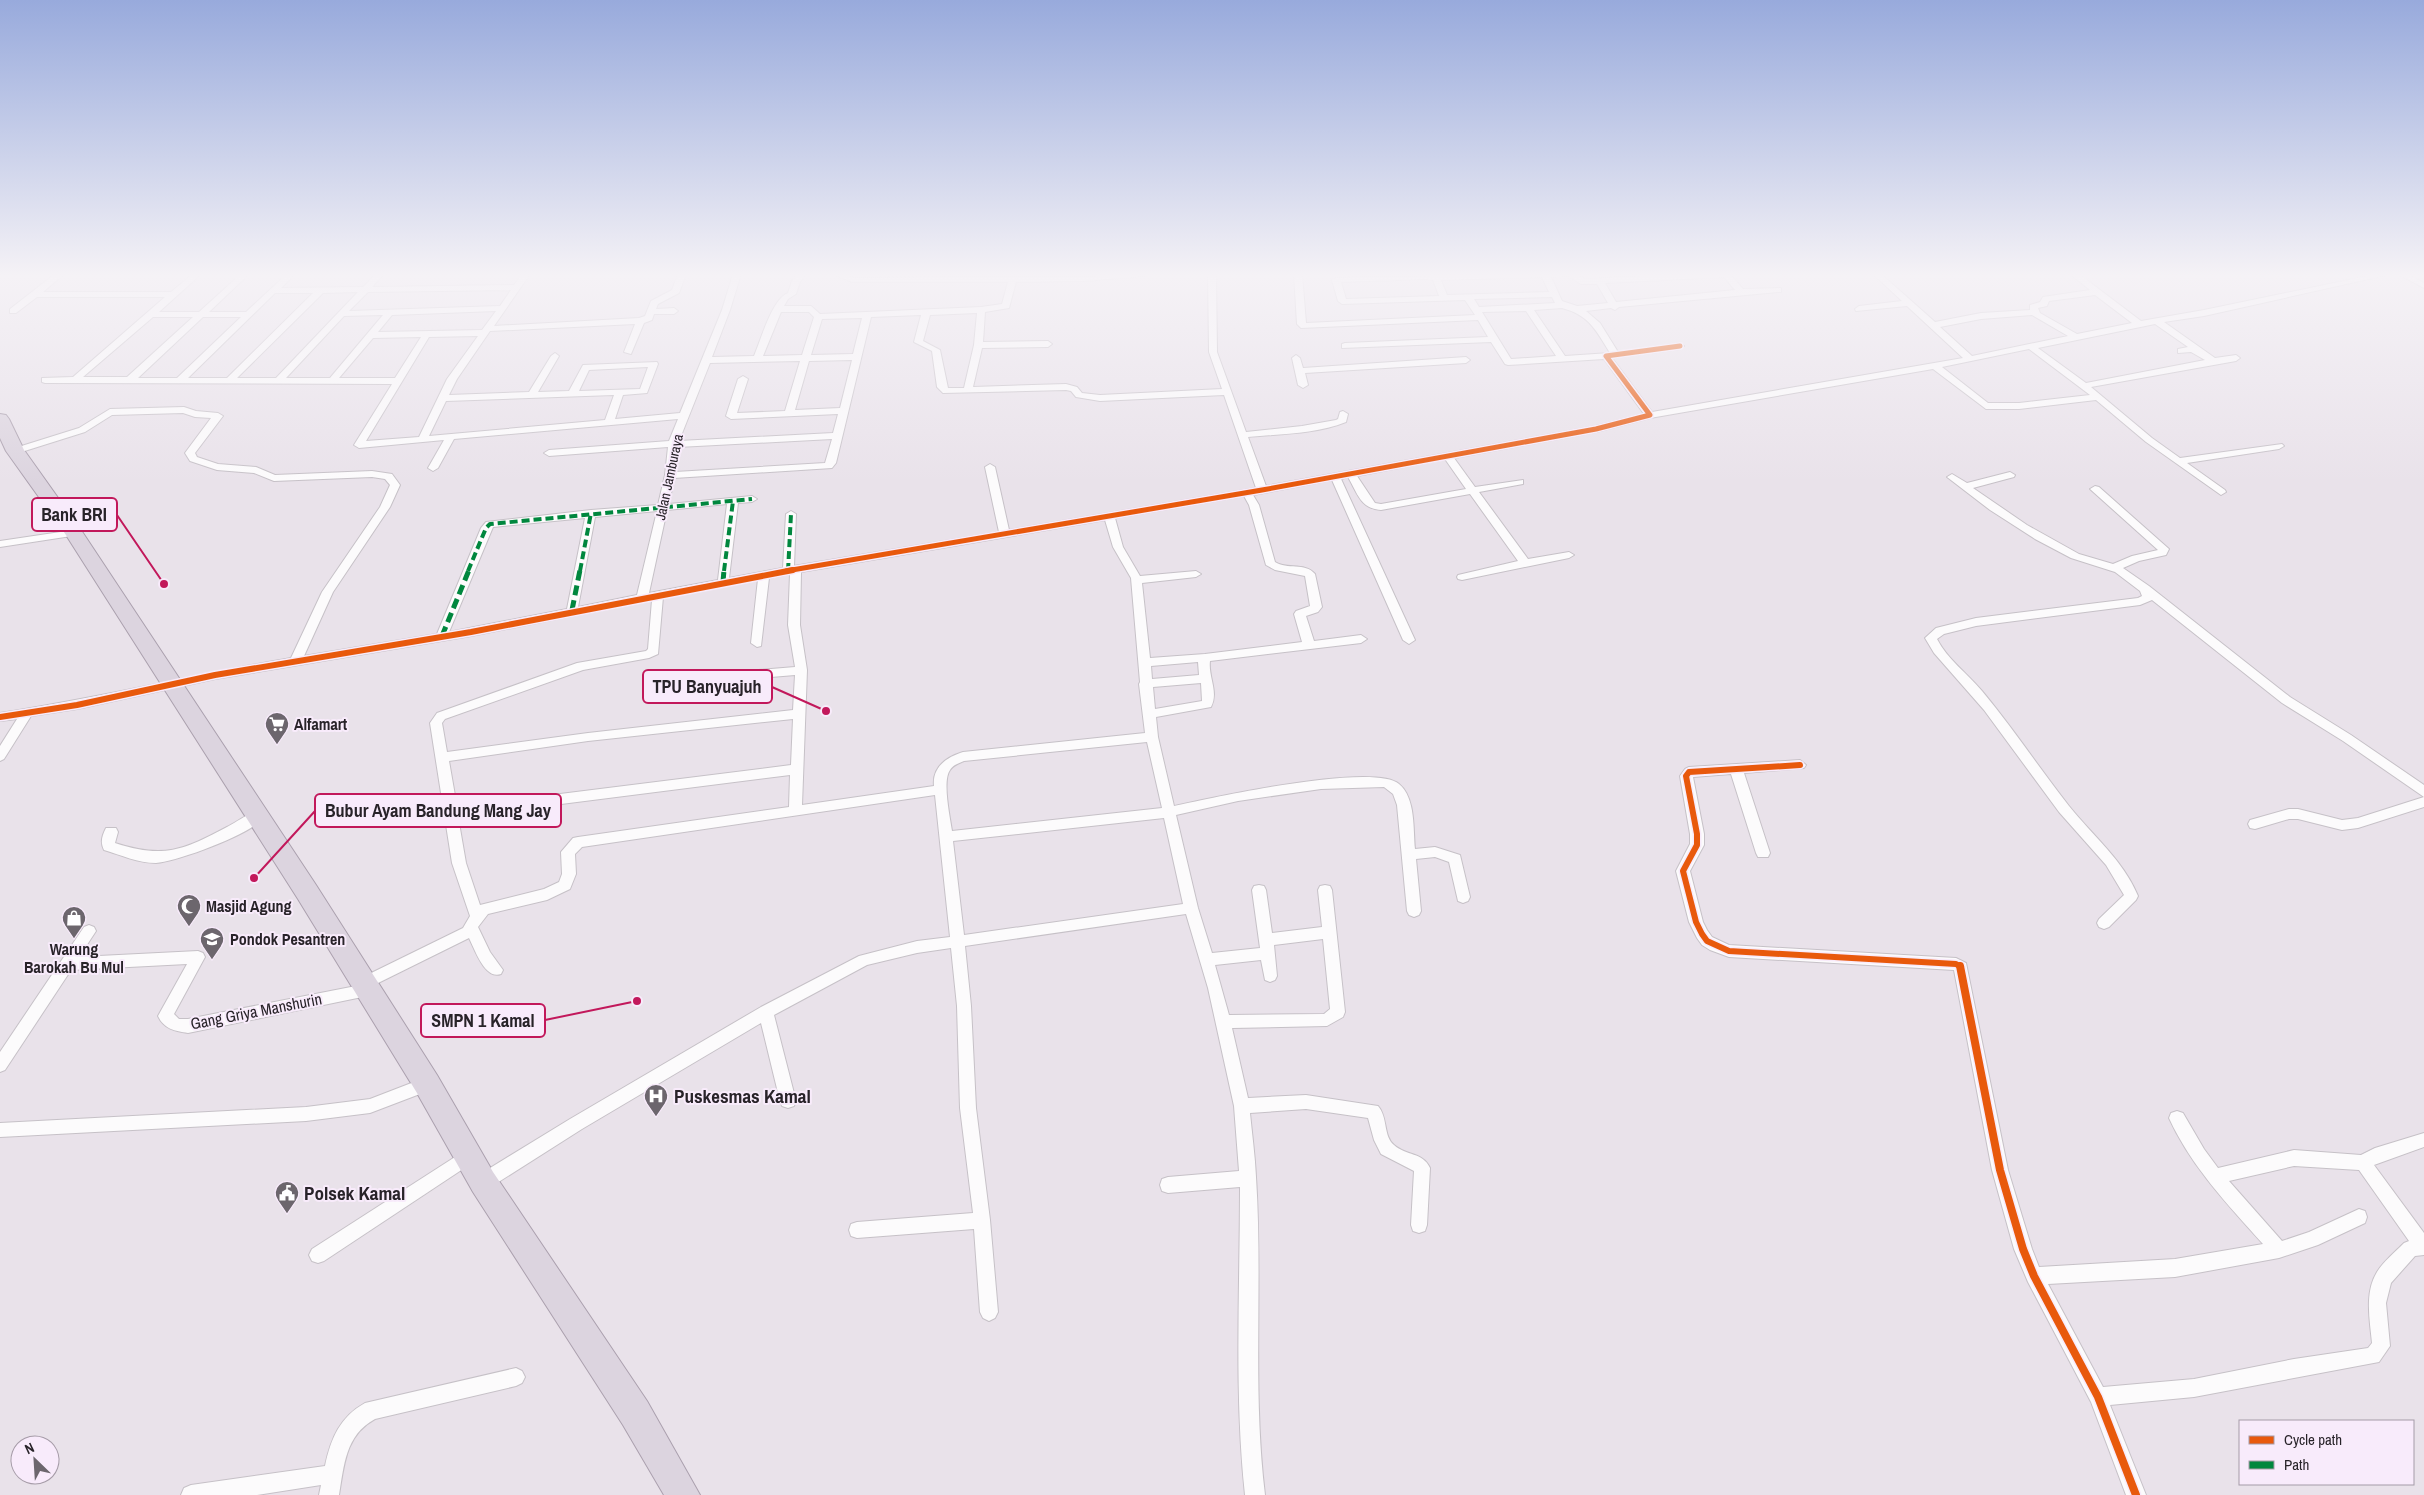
<svg xmlns="http://www.w3.org/2000/svg" width="2424" height="1495" font-family="'Archivo Narrow',sans-serif">
<style>
.lines{fill:none;stroke-linecap:round;stroke-linejoin:round}
.street-casing{stroke:#c6c1c7;stroke-width:2}
.highway-casing{stroke:#aba0ae;stroke-width:2}
.street{fill:#fcfbfc;fill-rule:evenodd}
.highway{fill:#dcd4df;fill-rule:evenodd}
.quiet-far1{stroke:#00873e;stroke-width:4;stroke-dasharray:8 4;stroke-linecap:butt}
.quiet{stroke:#00873e;stroke-width:5;stroke-dasharray:10 5;stroke-linecap:butt}
.cycleway-far2-casing{stroke:#f8ebfb;stroke-width:8}
.cycleway-far1-casing{stroke:#f8ebfb;stroke-width:9}
.cycleway-casing{stroke:#f8ebfb;stroke-width:11}
.cycleway-far2{stroke:#e8590c;stroke-width:5}
.cycleway-far1{stroke:#e8590c;stroke-width:6}
.cycleway{stroke:#e8590c;stroke-width:8}
.labels{text-anchor:middle;dominant-baseline:central;stroke-width:4;stroke-linejoin:round;paint-order:stroke}
.far-street-label{font-size:14px;fill:#282329;stroke:#f8ebfb}
.poi-label{font-size:16px;font-weight:bold;fill:#282329;stroke:#f8ebfb;text-anchor:start}
.street-label{font-size:16px;fill:#282329;stroke:#f8ebfb}
.near-poi-label{font-size:19px;font-weight:bold;fill:#282329;stroke:#f8ebfb;text-anchor:start}
.leader{fill:none;stroke:#c2185b;stroke-width:2}
.callout-dot{fill:#c2185b;stroke:#f8ebfb;stroke-width:2}
.callout{fill:#f8ebfb;stroke:#c2185b;stroke-width:2}
.callout-label{font-size:18px;text-anchor:middle;font-weight:bold;fill:#282329}
</style>
<rect width="100%" height="100%" fill="#e9e2ea"/>
<g class="lines">
<g class="street-casing">
<g id="street">
<path d="M55,274H64L43,292H171L193,274H201L159,312H199L241,274H249L209,312H246L287,274H295L281,288L363,287L376,274H384L372,287L514,285L522,274H530L494,326L639,318L645,316L651,301L672,290L678,274H686L679,293L658,304L656,309L674,308L678,311L674,314H654L652,320L644,323L631,354L624,352L635,324L490,331L457,379L449,395L529,392L551,356L555,353L559,356L538,392L569,391L583,365L657,362L658,364L647,393L623,395L615,419L680,413L722,310L733,274H741L730,310L712,357L754,356C761,340 772,299 788,293L792,281L798,274H806L800,282L796,294L788,299L784,306H811L820,314L981,307L1002,304L1008,282H852L833,274H843L853,278L1084,277L1148,274L1144,276L1084,281L1016,282L1009,308L985,312L983,342L1048,341L1052,344L1048,347L982,348L973,387L1066,384L1077,387L1082,393L1100,395L1222,389L1209,352L1208,274H1216L1217,352L1246,432L1302,426L1336,420L1338,419L1340,412L1343,411L1348,414L1346,422C1316,434 1280,434 1248,437L1266,486L1596,426L1644,414L1604,359L1508,365L1505,364L1491,342L1342,348V344L1345,343L1488,337L1478,320L1301,328L1297,324L1294,274H1302L1306,323L1475,315L1465,300L1342,304L1338,301L1332,280L1336,278L1575,274L1585,279L1690,274H1730L1743,289L1781,288V292H1778L1619,307L1615,310L1611,308L1586,311L1600,323L1618,352L1680,343L1684,346L1680,349L1612,358L1652,412L1963,358L1907,306L1856,311L1855,309L1859,306L1902,301L1873,274H1881L1935,322L1981,313L2030,310V305L2040,302L2043,297L2090,290L2070,274H2079L2141,321L2204,310L2377,274H2391L2204,316L2164,322L2215,358L2236,355L2240,358L2236,361L2091,387L2152,438L2180,458L2282,444L2284,446L2279,449L2187,463L2225,490L2226,492L2221,495L2146,442L2096,400L2019,409H1986L1933,369L1650,418L1596,432L1454,458L1475,487L1523,480V484L1479,492L1528,559L1569,552L1574,555L1569,558L1462,580L1458,579L1457,577L1458,575L1518,561L1470,494L1381,510C1360,508 1358,494 1348,477L1341,479L1415,640L1409,644L1403,640L1332,480L1253,495L1259,505L1275,562C1287,570 1305,562 1315,574L1322,607L1318,612L1306,616L1314,641L1361,635L1367,639L1361,643L1210,661C1208,677 1219,692 1211,707L1156,717L1158,737L1174,806C1211,798 1374,762 1399,784C1416,798 1413,830 1415,849L1435,847L1460,855L1470,897L1468,901L1463,903L1458,901L1449,862L1435,857L1416,859L1421,911L1419,915L1414,917L1409,915L1407,911L1397,805L1393,794L1384,787L1321,789L1238,801L1176,815L1198,908L1212,953L1260,948L1252,890L1254,886L1259,885L1264,886L1266,890L1272,933L1322,927L1318,890L1320,886L1325,885L1330,886L1332,890L1345,1012L1343,1017L1327,1026L1232,1028L1248,1098L1306,1095L1378,1106C1388,1117 1383,1136 1394,1145C1406,1156 1423,1152 1430,1168L1427,1225L1425,1231L1419,1233L1413,1231L1411,1225L1414,1171L1381,1154L1374,1140L1368,1118L1306,1109L1250,1113C1252,1134 1255,1155 1256,1177C1263,1283 1252,1389 1265,1495H1245C1234,1393 1240,1289 1240,1187L1168,1193L1162,1191L1160,1185L1162,1179L1168,1177L1239,1171L1234,1106L1208,988L1186,914L965,946L971,1006L976,1108L990,1220L998,1312L995,1318L989,1321L983,1318L980,1312L974,1229L857,1238L851,1236L849,1230L851,1224L857,1222L973,1213L960,1108L957,1006L951,948L917,953L867,965L774,1015L796,1101L794,1106L788,1108L782,1106L780,1101L761,1023L582,1129L489,1188L483,1190L477,1188L475,1182L477,1176L570,1119L761,1007L859,956L917,941L950,937L935,795L582,847L575,854L576,874L570,889L547,900L488,914L478,927L490,952L503,970L501,974C485,980 475,950 469,938L372,986L374,990L372,994L367,996L188,1033C175,1031 164,1029 158,1016L187,964L71,970L5,1070L0,1072V1052L84,927L89,925L94,927L96,931L79,957L198,951L203,953L205,957L174,1014L179,1019H188L356,986L357,980L463,928L470,916L452,863L430,723L437,713L577,663L646,651L648,649L652,600L471,636L215,679L77,709L31,716L4,759L0,761V746L17,719L0,721V713C98,698 193,675 291,658L322,592L380,507L390,485L385,479L372,477L274,481L254,473L217,470L190,461L185,453L211,418L195,417L183,413L112,415L85,432L15,454L12,453V449L79,428L110,409L184,407L196,411L218,413L223,416L195,453L197,457L218,464L256,467L275,475L372,471L392,474L400,485L390,507L333,592L304,656L437,634L481,528L486,522L591,510L658,505L665,475L668,447L549,456L544,453L549,450L669,441L678,419L454,439L438,468L433,471L428,468L444,440L359,448L354,445L392,384L45,383L42,382V378L73,377L165,297H37L16,313H10V309ZM1569,276L1581,284H1597L1608,303L1577,306L1562,301L1551,277ZM1542,277L1549,292L1447,295L1441,280ZM1724,277L1735,290L1616,302L1605,283ZM1426,279L1433,280L1439,296L1346,299L1341,282ZM511,290L500,306L349,311L368,292ZM358,292L276,378H237L323,293ZM275,293H313L227,378H188ZM2095,295L2132,323L2077,334L2040,313L2038,308L2047,306L2049,301ZM1552,297L1555,303L1479,307L1474,299ZM1562,308C1589,315 1596,330 1610,353L1565,356L1534,310ZM496,311L482,330L378,332L392,315ZM1526,311L1556,356L1511,359L1482,312ZM781,312H809L814,317L802,355L763,356ZM977,313L974,345L964,388H948L940,350L923,341L930,315ZM383,315L330,378H286L344,316ZM921,315L914,342L932,351L937,387L943,393L1066,390L1071,391L1076,397L1100,401L1224,395L1256,488L1009,530L995,467L990,464L985,467L999,532L794,566L796,514L791,511L786,514L783,568L729,578L738,503L752,502L757,499L752,496L669,504L674,478L832,468L836,463L871,317ZM2032,315L2068,336L1972,356L1940,327L1981,319ZM153,317H193L127,377H83ZM203,317H241L177,378H138ZM862,318L853,354L811,355L822,319ZM2155,324L2188,347L2178,349V353L2191,352L2205,360L2086,383L2038,348ZM478,336L447,379L419,437L366,441L429,337ZM421,337L395,378H339L373,338ZM2029,349L2090,395L2019,403H1988L1942,367ZM852,360L840,408L795,410L809,361ZM800,361L785,411L737,413L748,379L743,376L738,379L726,416L731,419L838,414L833,433L679,441L710,363ZM648,367L640,389L579,391L589,370ZM614,395L605,420L429,436L446,401ZM832,439L825,463L675,472L678,447ZM1445,459L1466,489L1381,504L1375,503L1357,476ZM1244,496L1249,505L1266,565L1275,570L1305,576L1310,606L1296,611L1294,614L1302,642L1205,654L1150,658L1142,583L1196,577L1201,574L1196,571L1140,576L1123,547L1115,518ZM727,504L718,580L649,593L667,510ZM657,511L637,595L578,607L595,517ZM585,518L567,609L449,632L493,527ZM1105,520L1113,547L1131,578L1140,682L1139,684L1145,733L963,752C947,757 932,767 934,786L802,805L807,670L800,625L801,572ZM790,574L788,625L795,667L712,674L706,678L712,682L795,675L793,710L588,733L447,752L442,723L445,719L583,670L649,658L658,654L663,597L758,579L751,643L757,647L761,646L769,578ZM1198,662L1199,675L1152,679L1151,666ZM1201,683L1202,701L1155,709L1153,687ZM793,719L791,765L457,807L449,761L588,741ZM1147,742L1162,808L952,831C950,817 942,781 950,770C953,765 959,763 964,761ZM790,775L789,807L578,837L573,838L561,852L562,874L559,882L544,889L480,905L466,863L458,817ZM1164,818L1183,904L964,935L953,841ZM1323,939L1330,1009L1324,1014L1229,1015L1215,965L1261,960L1265,980L1270,982L1275,980L1277,976L1274,945Z"/>
<path d="M2398,274H2407L2424,283V288Z"/>
<path d="M1296,355L1300,358L1303,368L1466,357L1470,360L1466,363L1305,373L1308,385L1303,388L1298,385L1292,358Z"/>
<path d="M2010,472L2015,475L2014,477L1973,488L2027,525L2079,554L2113,564L2132,556L2158,550L2090,489L2095,486L2099,487L2169,549L2166,555L2139,561L2123,568L2149,586L2290,697L2351,735L2424,785V797L2343,741L2282,703L2152,600L2140,605L1976,626L1944,634L1937,639C1947,659 1968,674 1982,691C2013,728 2039,768 2069,806C2093,836 2123,860 2138,896L2136,900L2109,927L2104,929L2099,927L2097,923L2099,919L2124,895L2106,865L2059,812L1984,710L1934,653L1925,638L1936,628L1976,618L2138,598L2142,596L2140,591L2115,572L2071,558L2035,539L1990,510L1947,477L1952,474L1967,483Z"/>
<path d="M74,530L79,533L78,535L0,547V541Z"/>
<path d="M1800,760L1806,765L1804,768L1744,773L1770,853L1768,857H1758L1756,853L1731,774L1693,777L1704,834V845L1690,871L1703,922L1707,930L1712,937L1729,945L1956,958L1966,963L2008,1170L2032,1249L2039,1267L2175,1259L2263,1244C2228,1205 2191,1166 2169,1118L2171,1113L2177,1111L2183,1113L2204,1149L2218,1168L2294,1150L2361,1155L2375,1148L2424,1133V1147L2374,1165L2424,1233V1255L2415,1256L2391,1283L2386,1303L2390,1346L2379,1362L2194,1397L2110,1405L2146,1495H2126L2091,1402L2028,1282L2014,1249L1992,1170L1954,970L1729,957L1710,950L1702,945L1697,938L1689,922L1676,871L1690,844V834L1680,776L1685,769L1689,767ZM2294,1166L2359,1170L2409,1241L2404,1243C2395,1252 2383,1262 2377,1272C2364,1293 2370,1321 2372,1343L2368,1348L2294,1359L2194,1379L2103,1387L2048,1284L2175,1277L2279,1258L2318,1245L2365,1223L2367,1217L2365,1211L2359,1209L2309,1232L2282,1241L2229,1181Z"/>
<path d="M2424,797V807L2358,828L2342,830L2298,819H2289L2255,829L2250,828L2248,824L2250,820L2289,809H2298L2342,820L2358,818Z"/>
<path d="M258,811L263,812L265,816C255,833 176,862 156,863C138,863 121,855 104,850C100,842 102,836 106,828H116L118,832L115,843C163,859 184,850 227,827C237,822 247,814 258,811Z"/>
<path d="M427,1077L433,1079L435,1084L433,1089L370,1113L306,1121L0,1137V1123L306,1107L370,1099Z"/>
<path d="M469,1148L475,1151L477,1156L475,1161L324,1261L318,1263L312,1261L309,1255L312,1249Z"/>
<path d="M516,1368L522,1371L525,1377L522,1383L516,1386L375,1419C345,1435 344,1466 339,1495H319L321,1485L257,1495H181L184,1488L191,1485L325,1466C331,1438 340,1417 365,1403Z"/>
</g>
</g>
<g class="highway-casing">
<path id="highway" d="M0,414L6,415L9,419L24,450L83,533L316,885L437,1075L493,1172L647,1401L700,1495H664L623,1425L473,1192L417,1093L298,899L66,535L6,451L0,438Z"/>
</g>
<use href="#street" class="street"/>
<use href="#highway" class="highway"/>
<g class="quiet-far1">
<path d="M468,571L486,528L490,524L752,499"/>
<path d="M580,571L591,513"/>
<path d="M724,571L733,501"/>
<path d="M788,571L791,514"/>
</g>
<g class="quiet">
<path d="M723,582L724,570"/>
<path d="M572,610L580,570"/>
<path d="M442,636L469,570"/>
</g>
<g class="cycleway-far2-casing">
<path id="cycleway-far2" d="M786,571L1262,490L1596,429L1650,415L1606,356L1680,346"/>
</g>
<g class="cycleway-far1-casing">
<g id="cycleway-far1">
<path d="M0,717L77,705L215,675L471,632L793,570"/>
<path d="M1800,765L1689,772L1686,776L1697,834V845L1683,871L1696,922L1702,934L1707,941L1729,951L1956,964L1961,967"/>
</g>
</g>
<g class="cycleway-casing">
<path id="cycleway" d="M1960,966L2000,1170L2023,1249L2034,1276L2098,1397L2136,1495"/>
</g>
<use href="#cycleway-far2" class="cycleway-far2"/>
<use href="#cycleway-far1" class="cycleway-far1"/>
<use href="#cycleway" class="cycleway"/>
</g>
<linearGradient id="sky" x2="0" y2="1"><stop stop-color="#98aadc"/><stop offset="0.57" stop-color="#f5f2f6"/><stop offset="1" stop-color="#f5f2f6" stop-opacity="0"/></linearGradient>
<rect width="2424" height="483" fill="url(#sky)"/>
<defs>
<g id="supermarket-pin" transform="scale(1.25)"><path d="M0 17L-7.5 6A9.5 9.5 0 1 1 7.5 6Z" fill="#6c666d" stroke="#f8ebfb"/><path d="M-6-5.5h2.5l.6 2H6L4.5 2H-2.5L-4.4-4H-6ZM-1.5 3.2a1.3 1.3 0 1 0 .1 0ZM3 3.2a1.3 1.3 0 1 0 .1 0Z" fill="#fff"/></g>
<g id="mosque-pin" transform="scale(1.25)"><path d="M0 17L-7.5 6A9.5 9.5 0 1 1 7.5 6Z" fill="#6c666d" stroke="#f8ebfb"/><path d="M3.5-4.9A6 6 0 1 0 3.5 4.9A5 5 0 1 1 3.5-4.9Z" fill="#fff"/></g>
<g id="shop-pin" transform="scale(1.25)"><path d="M0 17L-7.5 6A9.5 9.5 0 1 1 7.5 6Z" fill="#6c666d" stroke="#f8ebfb"/><path d="M-5-2.5h2.3a2.7 3.5 0 0 1 5.4 0H5L5.5 6h-11ZM-1.5-2.5h3a1.5 2.3 0 0 0-3 0Z" fill="#fff"/></g>
<g id="school-pin" transform="scale(1.25)"><path d="M0 17L-7.5 6A9.5 9.5 0 1 1 7.5 6Z" fill="#6c666d" stroke="#f8ebfb"/><path d="M0-5L7-2L0 1L-7-2ZM-4 1L0 2.5L4 1V4Q0 6-4 4Z" fill="#fff"/></g>
<g id="hospital-pin" transform="scale(1.25)"><path d="M0 17L-7.5 6A9.5 9.5 0 1 1 7.5 6Z" fill="#6c666d" stroke="#f8ebfb"/><path d="M-5-5h3v3.5h4V-5h3V5h-3V1.5h-4V5h-3Z" fill="#fff"/></g>
<g id="civic-pin" transform="scale(1.25)"><path d="M0 17L-7.5 6A9.5 9.5 0 1 1 7.5 6Z" fill="#6c666d" stroke="#f8ebfb"/><path d="M-.6-6.5H3V-4.5H.6V-3L4-1V1h2V6H-6V1h2V-1L-.6-3ZM-1.2 2.5V6h2.4V2.5Z" fill="#fff"/></g>
</defs>
<g fill-rule="evenodd">
<use href="#supermarket-pin" x="277" y="724"/>
<use href="#mosque-pin" x="189" y="906"/>
<use href="#shop-pin" x="74" y="918"/>
<use href="#school-pin" x="212" y="939"/>
<use href="#hospital-pin" x="656" y="1096"/>
<use href="#civic-pin" x="287" y="1193"/>
</g>
<g class="labels">
<g class="far-street-label">
<text transform="translate(669 477) rotate(-78)">Jalan Jamburaya</text>
</g>
<g class="poi-label">
<text x="294" y="724">Alfamart</text>
<text x="206" y="906">Masjid Agung</text>
<text x="230" y="939">Pondok Pesantren</text>
<text x="74" y="949" text-anchor="middle">Warung<tspan x="74" dy="18">Barokah Bu Mul</tspan></text>
</g>
<g class="street-label">
<text transform="translate(256 1011) rotate(-11)">Gang Griya Manshurin</text>
</g>
<g class="near-poi-label">
<text x="674" y="1096">Puskesmas Kamal</text>
<text x="304" y="1193">Polsek Kamal</text>
</g>
</g>
<path class="leader" d="M164 584L117 515M826 711L772 687M254 878L315 811M637 1001L545 1020"/>
<g class="callout-dot">
<circle cx="164" cy="584" r="5"/>
<circle cx="826" cy="711" r="5"/>
<circle cx="254" cy="878" r="5"/>
<circle cx="637" cy="1001" r="5"/>
</g>
<g class="callout">
<rect x="32" y="498" width="85" height="33" rx="5"/>
<rect x="643" y="670" width="129" height="33" rx="5"/>
<rect x="315" y="794" width="246" height="33" rx="5"/>
<rect x="421" y="1004" width="124" height="33" rx="5"/>
</g>
<g class="callout-label">
<text x="74" y="521">Bank BRI</text>
<text x="707" y="693">TPU Banyuajuh</text>
<text x="438" y="817">Bubur Ayam Bandung Mang Jay</text>
<text x="483" y="1027">SMPN 1 Kamal</text>
</g>
<rect x="2239" y="1420" width="175" height="65" fill="#f8ebfb" stroke="#a59ba7"/>
<rect x="2249" y="1436" width="25" height="8" fill="#e8590c" stroke="#a59ba7"/>
<text x="2284" y="1445" font-size="15" fill="#282329">Cycle path</text>
<rect x="2249" y="1461" width="25" height="8" fill="#00873e" stroke="#a59ba7"/>
<text x="2284" y="1470" font-size="15" fill="#282329">Path</text>
<g transform="translate(35 1460) rotate(335)"><circle r="24" fill="#f8ebfb" stroke="#a59ba7"/>
<path d="M0-4L9 19L0 12L-9 19Z" fill="#6c666d"/>
<text y="-8" font-size="14" font-weight="bold" text-anchor="middle" fill="#282329">N</text>
</g>
</svg>
